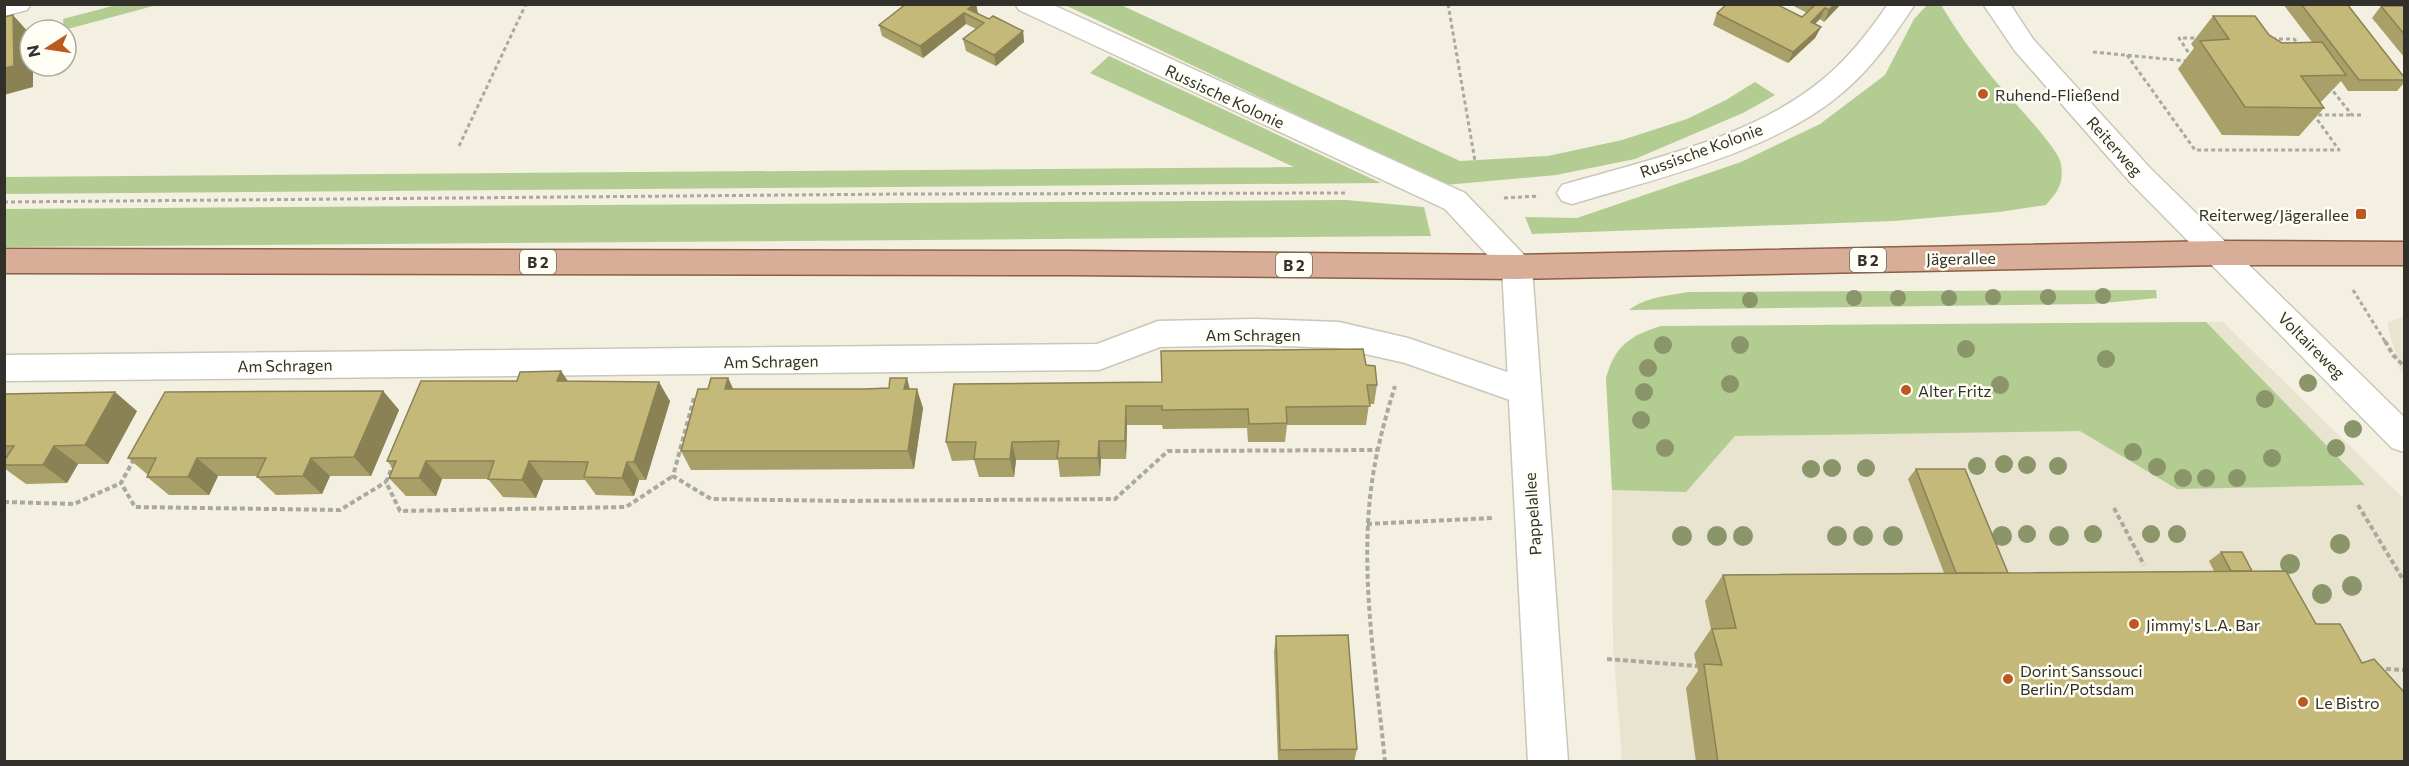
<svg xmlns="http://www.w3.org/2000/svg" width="2409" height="766" font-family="Commissioner,sans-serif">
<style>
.built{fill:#e8e4cf}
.green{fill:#b3cc92}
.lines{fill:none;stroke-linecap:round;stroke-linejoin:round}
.minor-casing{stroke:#cac7b9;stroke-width:3}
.tertiary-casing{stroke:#cac7b9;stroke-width:3}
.primary-casing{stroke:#8d5f45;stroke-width:3}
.path-far1{stroke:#aba99e;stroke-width:3;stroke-dasharray:4 3;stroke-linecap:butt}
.path{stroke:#aba99e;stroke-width:4;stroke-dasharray:5 3;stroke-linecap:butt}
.minor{fill:#fff;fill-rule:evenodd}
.tertiary{fill:#fff;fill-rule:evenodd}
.primary{fill:#d8ae98;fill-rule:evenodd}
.tree{fill:#8a9569}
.wall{fill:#a99f68}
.shaded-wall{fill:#8a8255}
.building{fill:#c5b979;stroke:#8a8255;stroke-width:1.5}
.poi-dot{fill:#bc5920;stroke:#fffef4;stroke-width:2}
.labels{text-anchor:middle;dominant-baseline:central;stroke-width:5;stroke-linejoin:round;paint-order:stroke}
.shield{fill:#fffef4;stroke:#6f6e67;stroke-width:1.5}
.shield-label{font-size:15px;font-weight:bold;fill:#31302b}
.poi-label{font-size:16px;fill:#31302b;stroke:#fffef4;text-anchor:start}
.street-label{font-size:16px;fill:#31302b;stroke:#fffef4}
</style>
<rect width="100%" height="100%" fill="#f3f0e1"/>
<g class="built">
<path d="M2404,316V374L2400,370L2387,323Z"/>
<path d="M2223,322L2404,499V761H1622L1613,644L1612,490L1606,378L1611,361L1620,347L1637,334L1661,326Z"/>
</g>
<g class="green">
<path d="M116,5H157L64,30L63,19Z"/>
<path d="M1065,5H1121L1460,161L1548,156L1622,140L1687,119L1726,100L1755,82L1775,95L1743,113L1635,159L1556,175L1445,185Z"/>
<path d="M1927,5H1941C1956,30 1973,54 1992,77C2005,93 2059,148 2061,164C2064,184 2058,191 2046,205L1999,212L1894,221L1532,234L1525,217L1577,218L1741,162L1820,124L1885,75L1914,19Z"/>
<path d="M1109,56L1381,183L5,194V177L1294,167L1090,73Z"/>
<path d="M1346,200L1424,207L1431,236L4,247L5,209Z"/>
<path d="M2156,290L2157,298L2093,304L1629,310C1646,297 1667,296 1688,292Z"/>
<path d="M2206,322L2365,485L2177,489L2080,431L1735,436L1686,492L1612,490L1606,378C1616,345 1630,336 1661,326Z"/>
</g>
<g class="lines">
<g class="minor-casing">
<g id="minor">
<path d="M4,4H31L27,10L4,16Z"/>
<path d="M1015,4H1051L1465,193L1528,259L1532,267L1528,275L1517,279L1506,275L1445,209L1019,10Z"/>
<path d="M1888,4H1915C1894,36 1871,69 1842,93C1773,152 1658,178 1572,204L1562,201L1557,193L1562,185C1647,160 1752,138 1822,80C1848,59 1869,32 1888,4Z"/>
<path d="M1255,319L1339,322L1408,338L1536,382L1541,392L1536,402L1524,405L1405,363L1339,348L1255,345L1160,347L1099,370L4,381V355L1097,344L1158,321Z"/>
</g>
</g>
<g class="tertiary-casing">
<g id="tertiary">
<path d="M1983,4H2010L2033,39L2150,168L2404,417V452L2392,448L2130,182L2015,51Z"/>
<path d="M1517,255L1528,259L1532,267L1568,762H1528L1502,267L1506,259Z"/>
</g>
</g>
<g class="primary-casing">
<path id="primary" d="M2219,241L2404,242V265H2219L1517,279L1072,275L4,273V249L1072,251L1517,255Z"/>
</g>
<g class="path-far1">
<path d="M1448,4L1475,161"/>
<path d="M2272,39H2294L2300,46"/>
<path d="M2093,52L2187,61"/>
<path d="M2127,55L2195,150H2339L2314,115H2352"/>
<path d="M2192,58L2179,38H2198"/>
<path d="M2329,86L2352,115H2364"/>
<path d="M459,146L526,4"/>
<path d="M1504,198L1539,196"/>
<path d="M4,202L900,194L1347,193"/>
<path d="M2353,290L2386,343"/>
</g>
<g class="path">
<path d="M2385,341L2393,355L2404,366"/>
<path d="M694,398L673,476L711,499L845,501L1115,499L1168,451L1377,450"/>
<path d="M134,459L121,483L135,507L340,510L386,482"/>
<path d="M394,463L386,482L400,511L626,507L673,476"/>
<path d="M4,502L74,504L121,483"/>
<path d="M2358,505L2404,581"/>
<path d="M2114,508L2144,565"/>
<path d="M1367,524L1492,518"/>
<path d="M1607,659L1697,666"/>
<path d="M2386,669L2404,670"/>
<path d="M1385,762C1376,668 1358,569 1373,475C1378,444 1386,415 1395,386"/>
</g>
<use href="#minor" class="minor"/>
<use href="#tertiary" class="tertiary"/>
<use href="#primary" class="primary"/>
</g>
<g class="tree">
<circle cx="2103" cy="296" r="8"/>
<circle cx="1993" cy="297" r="8"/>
<circle cx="2048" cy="297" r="8"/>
<circle cx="1854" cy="298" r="8"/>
<circle cx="1898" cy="298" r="8"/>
<circle cx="1949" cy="298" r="8"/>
<circle cx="1750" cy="300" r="8"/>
<circle cx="1663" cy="345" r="9"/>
<circle cx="1740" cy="345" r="9"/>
<circle cx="1966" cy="349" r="9"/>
<circle cx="2106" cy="359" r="9"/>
<circle cx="1648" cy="368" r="9"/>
<circle cx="2308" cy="383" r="9"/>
<circle cx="1730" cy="384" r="9"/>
<circle cx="2000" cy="385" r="9"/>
<circle cx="1644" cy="392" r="9"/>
<circle cx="2265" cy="399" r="9"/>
<circle cx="1641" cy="420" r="9"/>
<circle cx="2353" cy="429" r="9"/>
<circle cx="1665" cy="448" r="9"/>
<circle cx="2336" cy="448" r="9"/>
<circle cx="2133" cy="452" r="9"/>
<circle cx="2272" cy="458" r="9"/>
<circle cx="2004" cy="464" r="9"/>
<circle cx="2027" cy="465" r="9"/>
<circle cx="1977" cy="466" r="9"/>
<circle cx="2058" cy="466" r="9"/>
<circle cx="2157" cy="467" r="9"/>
<circle cx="1832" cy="468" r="9"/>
<circle cx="1866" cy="468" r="9"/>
<circle cx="1811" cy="469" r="9"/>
<circle cx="2183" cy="478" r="9"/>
<circle cx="2206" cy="478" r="9"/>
<circle cx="2237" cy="478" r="9"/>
<circle cx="2027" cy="534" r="9"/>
<circle cx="2093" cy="534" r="9"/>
<circle cx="2151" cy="534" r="9"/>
<circle cx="2177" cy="534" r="9"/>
<circle cx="1682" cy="536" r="10"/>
<circle cx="1717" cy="536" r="10"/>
<circle cx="1743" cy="536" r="10"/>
<circle cx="1837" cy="536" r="10"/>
<circle cx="1863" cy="536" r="10"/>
<circle cx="1893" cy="536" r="10"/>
<circle cx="2002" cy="536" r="10"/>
<circle cx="2059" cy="536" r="10"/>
<circle cx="2340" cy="544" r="10"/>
<circle cx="2290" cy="564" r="10"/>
<circle cx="2352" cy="586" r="10"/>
<circle cx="2322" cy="594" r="10"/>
</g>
<g class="wall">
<path d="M906,4H976L978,14L989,19L1023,31L1024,42L996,66L966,51L963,39L976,29L966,24L923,58L882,36L879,25Z"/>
<path d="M1790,4H1841L1824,22L1820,19L1815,24L1821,27L1815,38L1788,63L1713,25L1717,13L1802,17L1807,13Z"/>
<path d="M2283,4H2347L2404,77V83L2397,91H2348L2341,81L2320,103L2324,108L2299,136L2222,135L2178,69L2194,48L2191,44L2213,16L2269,35L2282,43L2312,42Z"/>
<path d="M2381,6H2404V57L2372,18Z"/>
<path d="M1366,365L1377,385L1374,404H1369L1366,425H1287L1285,442H1248L1247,428L1163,429L1162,425H1127L1126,459H1101L1100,476L1060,477L1058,460H1016L1014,477H979L974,460L952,461L946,442L1162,382Z"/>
<path d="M561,371L568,382L670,401L646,480H639L634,496L596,495L585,480H543L536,498L503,497L488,479H442L436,496H406L389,478L393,468L387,461L517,381Z"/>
<path d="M728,378L733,389H910L923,408L914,469L691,470L681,451L708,389Z"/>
<path d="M383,391L399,410L371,476H330L322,494L276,495L257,477V476H218L209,495H169L147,477L148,475L128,458Z"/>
<path d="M4,394L137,411L108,464H78L67,483L26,484L4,468Z"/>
<path d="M1916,469L2008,573L2214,571L2209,561L2221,552L2252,571L2316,624L2404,762H1696L1686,688L1698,671L1694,654L1711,629L1705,601L1723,575L1944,573L1908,479Z"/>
<path d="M1276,636L1357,749L1354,762H1278L1274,652Z"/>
</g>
<g class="shaded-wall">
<path d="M974,4H976L978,14L968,9Z"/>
<path d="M1835,4H1841L1824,22L1829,10Z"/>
<path d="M1825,8L1820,19L1805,33L1811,22Z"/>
<path d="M964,13L966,24L923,58L920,46Z"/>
<path d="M13,15L30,34V66H33V87L4,95V68Z"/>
<path d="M1821,27L1815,38L1788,63L1793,52Z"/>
<path d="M1023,31L1024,42L996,66L994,55Z"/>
<path d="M561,371L574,390L557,381Z"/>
<path d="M728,378L737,397L725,389Z"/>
<path d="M907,378L912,397L904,389Z"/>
<path d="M659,382L670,401L646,480L634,462Z"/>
<path d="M917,389L923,408L914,469L908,451Z"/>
<path d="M383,391L399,410L371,476L354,457Z"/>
<path d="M115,392L137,411L108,464L85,445Z"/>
<path d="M1126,406L1127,425L1126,459L1125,441Z"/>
<path d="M1099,441L1101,459L1100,476L1098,458Z"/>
<path d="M1012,442L1016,460L1014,477L1010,459Z"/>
<path d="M54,446L78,464L67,483L43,465Z"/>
<path d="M197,458L218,476L209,495L188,477Z"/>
<path d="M311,458L330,476L322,494L303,476Z"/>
<path d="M426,461L442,479L436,496L419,478Z"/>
<path d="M529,461L543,480L536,498L522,480Z"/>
<path d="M627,462L639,480L634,496L622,478Z"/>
</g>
<g class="building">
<path d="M906,4H974L968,9L989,19L993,16L1023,31L994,55L963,39L984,23L964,13L920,46L879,25Z"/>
<path d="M1727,4H1776L1802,17L1816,4H1835L1829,10L1825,8L1811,22L1821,27L1793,52L1717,13Z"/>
<path d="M2301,4H2347L2404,77V80H2359Z"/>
<path d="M2381,6H2404V34Z"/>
<path d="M13,15L14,66L4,68V17Z"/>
<path d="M2213,16H2255L2269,35L2282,43L2322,42L2346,75L2301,76L2324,108L2245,107L2200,41L2229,39Z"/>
<path d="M1363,349L1366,365L1375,366L1377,385H1367L1370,406L1286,407L1287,423L1249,424L1248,409L1162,410V406H1126L1125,441H1099L1098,458H1057L1059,441L1012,442L1010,459H974L976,442H946L954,384L1162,382L1161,351Z"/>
<path d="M561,371L557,381L659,382L634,462H627L622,478L584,477L588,462L529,461L522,480L488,479L494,461H426L419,478H389L396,461H387L421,381H517L520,372Z"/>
<path d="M711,378H728L725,389H864L889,388L890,378H907L904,389H917L908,451H681L698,389H708Z"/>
<path d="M383,391L354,457L311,458L303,476L257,477L266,458H197L188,477H147L156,458H128L165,392Z"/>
<path d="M115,392L85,445L54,446L43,465H4V461L14,446H4V394Z"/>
<path d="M1916,469H1965L2008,573H1956Z"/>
<path d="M2221,552H2242L2252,571H2231Z"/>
<path d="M2286,571L2316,624H2340L2362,663L2374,659L2404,692V762H1718L1704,664L1722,665L1712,629L1736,628L1723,575Z"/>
<path d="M1348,635L1357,749L1280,750L1276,636Z"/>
</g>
<g class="poi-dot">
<circle cx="1983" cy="94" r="6"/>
<rect x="2355" y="208" width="12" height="12" rx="3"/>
<circle cx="1906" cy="390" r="6"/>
<circle cx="2134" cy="624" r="6"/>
<circle cx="2008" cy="679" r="6"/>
<circle cx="2303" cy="702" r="6"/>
</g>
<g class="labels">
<g class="shield">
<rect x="1850" y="248" width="36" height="24" rx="4.5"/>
<rect x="520" y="250" width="36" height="24" rx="4.5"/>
<rect x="1276" y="253" width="36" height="24" rx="4.5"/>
</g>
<g class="shield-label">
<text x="1868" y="260">B 2</text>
<text x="538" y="262">B 2</text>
<text x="1294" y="265">B 2</text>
</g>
<g class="poi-label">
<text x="1995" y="94">Ruhend-Fließend</text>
<text x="2349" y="214" text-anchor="end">Reiterweg/Jägerallee</text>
<text x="1918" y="390">Alter Fritz</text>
<text x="2146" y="624">Jimmy's L.A. Bar</text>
<text x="2020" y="670">Dorint Sanssouci<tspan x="2020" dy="18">Berlin/Potsdam</tspan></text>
<text x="2315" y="702">Le Bistro</text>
</g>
<g class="street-label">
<text transform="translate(1225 96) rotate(25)">Russische Kolonie</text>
<text transform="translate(2115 146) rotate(48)">Reiterweg</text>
<text transform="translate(1701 150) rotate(-20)">Russische Kolonie</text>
<text transform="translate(1961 258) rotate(-1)">Jägerallee</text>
<text x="1253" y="334">Am Schragen</text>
<text transform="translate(2312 345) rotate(45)">Voltaireweg</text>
<text transform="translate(771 361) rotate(-1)">Am Schragen</text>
<text transform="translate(285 365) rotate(-1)">Am Schragen</text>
<text transform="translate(1532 514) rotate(-94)">Pappelallee</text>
</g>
</g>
<rect width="2409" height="766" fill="none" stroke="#31302b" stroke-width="12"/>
<g transform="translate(48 48) rotate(258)"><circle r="28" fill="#fffef4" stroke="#adaca4" stroke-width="1.5"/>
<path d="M0-4.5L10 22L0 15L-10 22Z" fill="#bc5920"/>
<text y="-9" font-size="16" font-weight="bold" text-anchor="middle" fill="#31302b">N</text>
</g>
</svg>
